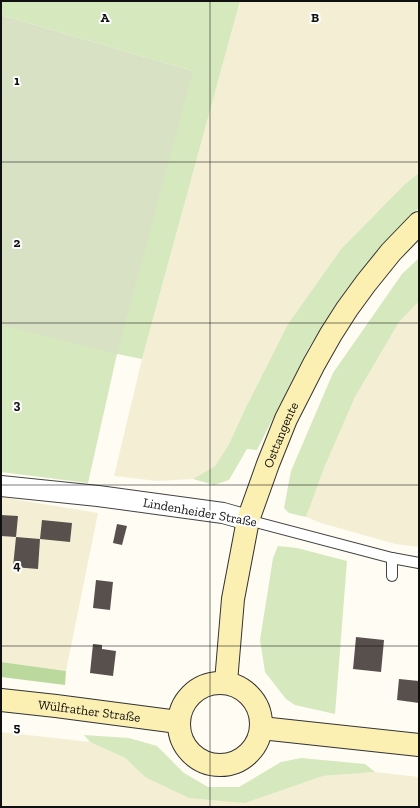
<svg xmlns="http://www.w3.org/2000/svg" width="420" height="808" font-family="'Zilla Slab',serif">
<style>
.farmland{fill:#f4efd4}
.green{fill:#d6e8bd}
.forest{fill:#bbd89d}
.cemetery{fill:#d9e1c4}
.building{fill:#58504c}
.lines{fill:none;stroke-linecap:round;stroke-linejoin:round}
.lane-casing{stroke:#434343;stroke-width:12}
.street-casing{stroke:#434343;stroke-width:22}
.secondary-casing{stroke:#323232;stroke-width:24}
.lane{stroke:#fff;stroke-width:10}
.street{stroke:#fff;stroke-width:20}
.secondary{stroke:#fbefb1;stroke-width:22}
.grid{fill:none;stroke:#101010;stroke-width:1;stroke-opacity:0.55}
.labels{text-anchor:middle;dominant-baseline:central;stroke-width:4;stroke-linejoin:round;paint-order:stroke}
.street-label{font-size:13px;fill:#101010;stroke:#fff}
.grid-label{font-size:13px;text-anchor:middle;font-weight:bold;fill:#101010;stroke:#fff;stroke-width:4;stroke-linejoin:round;paint-order:stroke}
</style>
<rect width="100%" height="100%" fill="#fefcf3"/>
<g class="farmland">
<path d="M240,1H419V173L405,184L341,249L288,324L246,407L229,444L215,466L193,479L157,481L114,476L142,359Z"/>
<path d="M419,300V547L395,544L321,523L306,517L325,466L355,397L399,322Z"/>
<path d="M1,497L98,513L66,671L1,662Z"/>
<path d="M1,732L90,742L125,758L145,777L245,803L323,776L375,772L419,777V807H1Z"/>
</g>
<g class="green">
<path d="M1,1H240L142,359L117,354L88,483L1,472V325L23,329L193,71L1,15Z"/>
<path d="M419,173V208L375,254L346,291L309,347L257,450L247,449L229,480L214,485L193,479L215,466L229,444L246,407L288,324L341,249L405,184Z"/>
<path d="M419,258V301L399,322L355,397L325,466L306,517L289,513L284,508L291,471L333,373L402,274Z"/>
<path d="M278,546L297,548L347,561L335,714L295,705L286,699L265,672L260,640L273,558Z"/>
<path d="M84,735L129,738L157,746L184,773L208,787H239L281,762L301,758L365,764L375,772L323,776L245,803L189,798L145,777L125,758L90,742Z"/>
</g>
<path class="forest" d="M1,662L66,671L65,685L1,677Z"/>
<path class="cemetery" d="M1,15L193,71L117,354L1,325Z"/>
<g class="building">
<path d="M1,515L18,516L16,537L1,536Z"/>
<path d="M42,520L72,523L70,542L40,539L38,569L13,567L16,537L40,539Z"/>
<path d="M117,524L127,526L122,545L113,543Z"/>
<path d="M96,580L113,582L110,610L93,608Z"/>
<path d="M356,637L384,640L381,672L353,669Z"/>
<path d="M93,644L102,645V649L116,651L113,676L90,673Z"/>
<path d="M399,679L419,681V703L397,700Z"/>
</g>
<g class="lines">
<g class="lane-casing">
<g id="lane">
<path d="M248,520L392,558L419,563"/>
<path d="M392,576V558"/>
</g>
</g>
<g class="street-casing">
<path id="street" d="M1,486L98,496L223,513L248,520"/>
</g>
<g class="secondary-casing">
<g id="secondary">
<path id="s1" d="M226,682L233,599L248,520L268,464L286,419L314,364L331,334L347,309L366,283L391,252L419,223"/>
<circle cx="220" cy="724" r="41"/>
<path id="s2" d="M1,700L56,706L178,722"/>
<path d="M261,728L419,745"/>
</g>
</g>
<use href="#lane" class="lane"/>
<use href="#street" class="street"/>
<use href="#secondary" class="secondary"/>
</g>
<path class="grid" d="M210,1V807M1,162H419M1,323H419M1,485H419M1,646H419"/>
<g class="labels">
<g class="street-label">
<text stroke="none"><textPath href="#s1" startOffset="255">Osttangente</textPath></text>
<text transform="translate(200 512) rotate(10)">Lindenheider Straße</text>
<text stroke="none"><textPath href="#s2" startOffset="89">Wülfrather Straße</textPath></text>
</g>
</g>
<g class="grid-label">
<text x="105" y="22">A</text>
<text x="315" y="22">B</text>
<text x="17" y="85">1</text>
<text x="17" y="247">2</text>
<text x="17" y="409">3</text>
<text x="17" y="570">4</text>
<text x="17" y="732">5</text>
</g>
<rect width="420" height="808" fill="none" stroke="#101010" stroke-width="4"/>
</svg>
